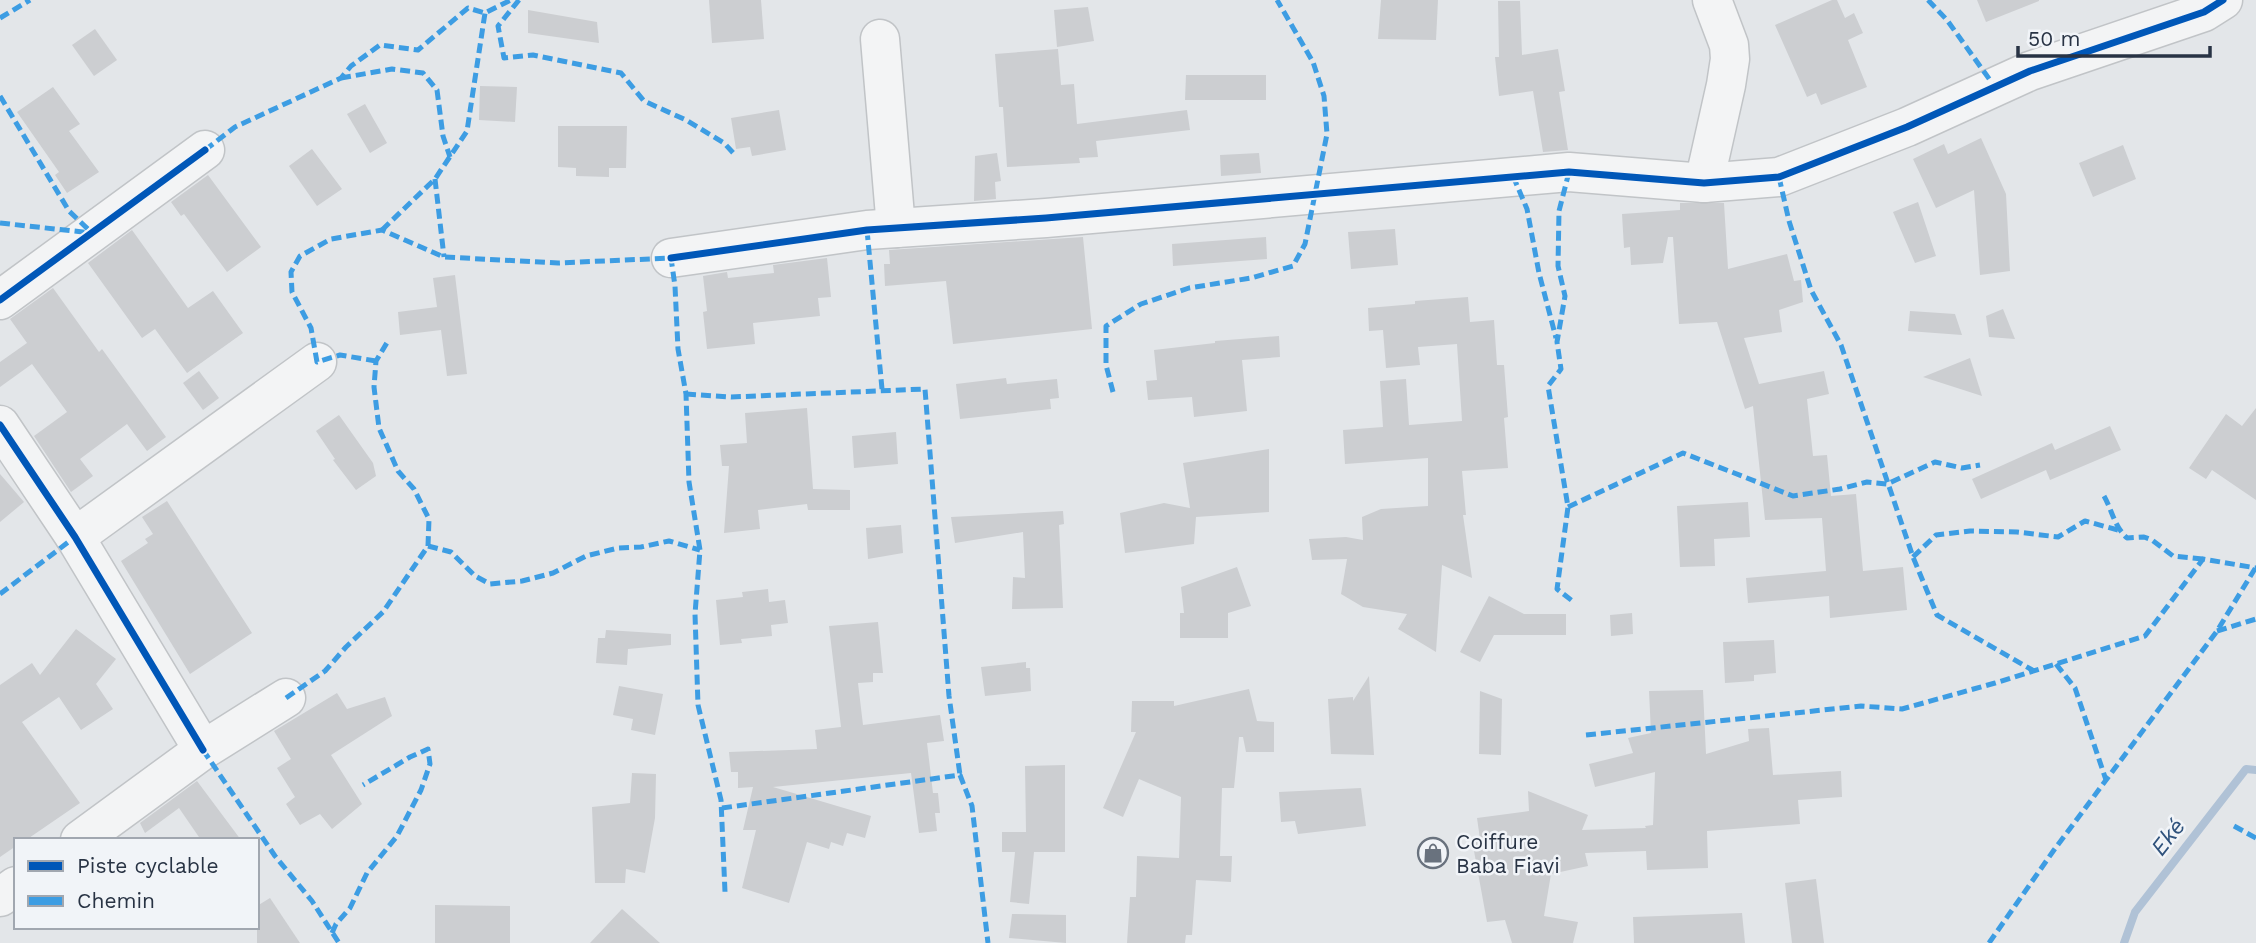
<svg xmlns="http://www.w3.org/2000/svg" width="2256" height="943" font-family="'Work Sans',sans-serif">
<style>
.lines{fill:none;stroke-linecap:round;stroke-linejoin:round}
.stream{stroke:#b0c2d6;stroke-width:8}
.building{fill:#ccced1}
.minor-casing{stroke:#c1c4c7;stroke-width:41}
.minor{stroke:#f3f4f5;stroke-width:38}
.quiet{stroke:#3d9de3;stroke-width:5;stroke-dasharray:10 5;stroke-linecap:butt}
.cycleway-casing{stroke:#f1f4f8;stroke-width:11}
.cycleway{stroke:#0057b8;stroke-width:7}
.labels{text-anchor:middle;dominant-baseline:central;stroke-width:5;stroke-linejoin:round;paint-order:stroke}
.poi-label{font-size:21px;fill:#283344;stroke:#f1f4f8;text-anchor:start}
.water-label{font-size:23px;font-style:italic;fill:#2f527c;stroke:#f1f4f8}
</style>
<rect width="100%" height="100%" fill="#e3e6e9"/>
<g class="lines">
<path class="stream" d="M2124,943L2135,912L2246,769L2256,770"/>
</g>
<g class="building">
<path d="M709,0H761L764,39L712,43Z"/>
<path d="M1381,0H1438L1436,40L1378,39Z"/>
<path d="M1832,0H1837L1845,18L1854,13L1863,33L1848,40L1867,87L1821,105L1816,93L1807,97L1775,25Z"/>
<path d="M1977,0H2039V1L1986,22Z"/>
<path d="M1498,1H1520L1522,55L1558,49L1565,91L1559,92L1568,150L1543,152L1533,91L1499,96L1495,57H1499Z"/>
<path d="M1088,7L1094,41L1057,47L1054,10Z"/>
<path d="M528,10L597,22L599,43L528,33Z"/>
<path d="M95,29L117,60L94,76L72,45Z"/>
<path d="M1058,49L1061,85L1074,84L1077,124L1187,110L1190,130L1096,141L1098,157L1079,158L1080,163L1007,167L1003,107H999L995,54Z"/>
<path d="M1186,75H1266V100H1185Z"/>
<path d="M480,86L517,87L515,122L479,120Z"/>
<path d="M53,87L80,124L69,131L99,172L67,193L55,175L59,172L17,112Z"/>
<path d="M365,104L387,143L370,153L347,114Z"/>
<path d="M779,110L786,150L752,156L750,147L736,149L731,118Z"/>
<path d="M558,126H627L626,168H609V177L576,176V168L558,167Z"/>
<path d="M1981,138L2006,194L2010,271L1980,275L1974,190L1936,208L1913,159L1944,144L1948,154Z"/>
<path d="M2123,145L2136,179L2093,197L2079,163Z"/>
<path d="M312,149L342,189L317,206L289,166Z"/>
<path d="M997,153L1001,181L995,182L996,199L974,201L975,156Z"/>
<path d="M1259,153L1261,173L1221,176L1220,155Z"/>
<path d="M208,175L261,247L227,272L184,214L181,216L171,202Z"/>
<path d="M1918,202L1936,256L1915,263L1893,212Z"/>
<path d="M1680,203H1724L1728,269L1787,254L1794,281L1801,280L1803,302L1779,310L1782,332L1744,338L1759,384L1824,371L1829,394L1807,399L1813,456L1827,455L1831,496L1856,494L1863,571L1903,567L1907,610L1830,618L1829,596L1748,603L1746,578L1826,571L1822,518L1765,520L1753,406L1745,409L1717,322L1679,324L1673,237H1668L1663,263L1631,265L1630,247L1624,248L1622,214L1680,210Z"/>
<path d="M1395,229L1398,265L1351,269L1348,232Z"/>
<path d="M132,230L188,308L213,291L243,333L187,373L155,329L142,338L88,263Z"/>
<path d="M1083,237L1092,329L953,344L946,281L885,286L884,264H890L889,250Z"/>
<path d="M1266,237L1267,259L1173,266L1172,244Z"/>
<path d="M827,258L831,297L818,298L820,316L753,323L755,344L707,349L703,312L707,311L703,276L727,272L728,278L774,273L773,265Z"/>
<path d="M455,275L467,374L447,376L441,330L400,335L398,312L437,307L433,278Z"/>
<path d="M53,288L99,352L102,349L166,437L147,451L127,424L80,459L93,476L71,492L34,436L67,412L32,364L0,387V362L27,343L10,319Z"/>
<path d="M1468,297L1470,322L1494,320L1497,365H1504L1508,417L1504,418L1508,468L1462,471L1466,515H1463L1472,578L1442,565L1436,652L1398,629L1407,614L1363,607L1341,594L1347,559L1312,560L1309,539L1346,537L1363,540L1362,517L1381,509L1428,506V458L1345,464L1343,430L1383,427L1380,381L1406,379L1409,425L1462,421L1457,344L1418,347L1420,365L1386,368L1383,330L1369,331L1368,308L1415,304V301Z"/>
<path d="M2003,309L2015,339L1989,337L1986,316Z"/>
<path d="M1910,311L1955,314L1962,335L1908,331Z"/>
<path d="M1279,336L1280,357L1242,360L1247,411L1194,417L1192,397L1148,400L1146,381L1157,380L1154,350L1215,343V341Z"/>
<path d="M1970,358L1982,396L1923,377Z"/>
<path d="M199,371L219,398L203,410L183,383Z"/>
<path d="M1006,378L1007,384L1057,379L1059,398L1050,399L1051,409L960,419L956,384Z"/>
<path d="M807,408L813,489L850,490V510H808L807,504L758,510L760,529L724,533L729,466H722L720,445L747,443L745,413Z"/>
<path d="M2256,408V500L2212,470L2206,479L2189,468L2226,414L2242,426Z"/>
<path d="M339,415L373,463L376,476L356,490L333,460L335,459L316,431Z"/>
<path d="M2110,426L2121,450L2050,480L2046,470L1981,499L1972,479L2052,443L2055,450Z"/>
<path d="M896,432L898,464L854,468L852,436Z"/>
<path d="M1269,449V512L1196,517L1194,544L1125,553L1120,513L1164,503L1190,508L1183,463Z"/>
<path d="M0,474L24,502L0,522Z"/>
<path d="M167,501L252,633L190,674L121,561L148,543L145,539L153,534L142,517Z"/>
<path d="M1748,502L1750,537L1714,539L1715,566L1680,567L1677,506Z"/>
<path d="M1063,511L1064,524L1059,525L1063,608L1012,609L1013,577L1025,578L1023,532L955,543L951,517Z"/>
<path d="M901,525L903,553L868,559L866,528Z"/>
<path d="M1237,567L1251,606L1228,613V638H1180V613H1184L1181,587Z"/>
<path d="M768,589L769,602L785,600L788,623L771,625L772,636L741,639L742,643L720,645L716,600L743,597L742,592Z"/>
<path d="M1489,596L1524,614H1566V635H1494L1480,662L1460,652Z"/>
<path d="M1632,613L1633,634L1611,636L1610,615Z"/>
<path d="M878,622L883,673H873V682L858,683L863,725L940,715L944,741L927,743L933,793H938L940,813H935L937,831L919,833L911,773L773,787L871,816L865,838L847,833L843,846L831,842L829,849L807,842L789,903L742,888L756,830H743L753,787L738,788V772H731L729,752L817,749L815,730L841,727L829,626Z"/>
<path d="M76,629L116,659L96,684L113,709L81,730L59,697L22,722L80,803L26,840H16V846L0,857V685L32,663L40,675Z"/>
<path d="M606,630L671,634V645L628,649L627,665L596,663L598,638H605Z"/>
<path d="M1774,640L1776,673L1754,675V681L1725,683L1723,642Z"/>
<path d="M1026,662V668H1030L1031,691L985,696L981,667Z"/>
<path d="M1369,676L1374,755L1331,754L1328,699L1353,697V701Z"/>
<path d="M619,686L663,694L655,735L631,730L633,719L613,715Z"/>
<path d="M1249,689L1257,721L1274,722V752H1246L1243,737H1239L1234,788H1222L1220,856H1232L1231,882L1196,880L1192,935H1186L1185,943H1127L1130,897H1136L1137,856L1179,858L1181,797L1139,779L1123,817L1103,808L1136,732H1131L1132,701H1174V706Z"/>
<path d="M1703,690L1706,754L1749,741L1748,729L1769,728L1773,775L1841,771L1842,797L1798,800L1800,824L1707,831L1708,868L1647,870L1646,851L1585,853L1588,866L1551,874L1544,916L1578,922L1573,943H1512L1505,920L1487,922L1472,840L1480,839L1477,818L1529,811L1528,791L1588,815L1582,830L1646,828L1645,826L1653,825L1655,772L1595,787L1589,764L1633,753L1628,738L1651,733L1649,691Z"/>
<path d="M1480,691L1502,699L1501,755L1479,754Z"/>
<path d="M337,693L347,709L385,697L392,716L331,755L362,804L332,829L320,814L300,825L286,804L295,797L277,768L291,759L274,731Z"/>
<path d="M1065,765V852H1034L1029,904L1010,902L1015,852H1002V832H1026L1025,766Z"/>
<path d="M632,773L656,774L655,818L645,873L626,869L625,883H595L592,807L630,803Z"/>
<path d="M197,781L241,840H201L179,808L145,833L140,823Z"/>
<path d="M1361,788L1366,826L1298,834L1295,821L1281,822L1279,792Z"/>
<path d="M1816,879L1824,943H1792L1785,883Z"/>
<path d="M270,898L300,943H257V906Z"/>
<path d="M435,905L510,906V943H435Z"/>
<path d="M622,909L660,943H590Z"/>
<path d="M1742,913L1745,943H1634L1633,917Z"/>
<path d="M1012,914L1066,915V943L1009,938Z"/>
</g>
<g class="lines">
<g class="minor-casing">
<g id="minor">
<path d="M880,39L896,228"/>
<path d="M1704,183L1726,85L1730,59L1729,45L1712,0"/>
<path d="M671,258L867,230L1046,218L1569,172L1704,183L1779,177L1907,127L2030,71L2204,12L2223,0"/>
<path d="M0,300L205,150"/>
<path d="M0,425L75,537L203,750"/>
<path d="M75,537L317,362"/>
<path d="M80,840L203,750L286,698"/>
<path d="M0,897L16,886"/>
</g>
</g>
<use href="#minor" class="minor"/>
<g class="quiet">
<path d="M519,0L498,26L504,58L533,55L621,73L644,101L686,120L724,143L736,156"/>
<path d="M1928,0L1947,20L1995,87"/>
<path d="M0,18L30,0"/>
<path d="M341,78L392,69L423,73L437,90L443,136L450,157"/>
<path d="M0,96L69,211L92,233"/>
<path d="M205,150L235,127L341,78L351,66L380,45L418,50L468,8L485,13L511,0"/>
<path d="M1569,172L1559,211L1558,266L1565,296L1557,342L1561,369L1548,386L1568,507L1557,589L1575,603"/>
<path d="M1513,176L1527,209L1539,273L1556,338"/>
<path d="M1779,177L1789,221L1811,290L1841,345L1913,557L1937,615L2034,671"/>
<path d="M435,179L444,257"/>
<path d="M0,223L92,233"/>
<path d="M382,230L435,179L467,131L485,13"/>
<path d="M867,230L882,389"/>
<path d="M376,361L340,355L317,362L311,328L292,292L291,272L300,256L331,239L382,230L444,257L558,263L671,258L675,286L678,349L686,394L689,482L700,550L695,614L698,705L721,800L725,892"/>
<path d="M1113,392L1106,365V326L1141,304L1189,288L1251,278L1293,266L1305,244L1327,134L1324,96L1313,62L1277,0"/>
<path d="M686,394L731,397L925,389L949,696L960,775"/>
<path d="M2104,496C2112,510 2114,526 2127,538L2144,537L2152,540L2173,556L2203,559"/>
<path d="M1568,507L1683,453L1793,496L1840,489L1867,482L1887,484L1935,462L1962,468L1980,465"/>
<path d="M428,546L451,552L475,576L490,584L522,581L553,573L586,556L618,548L641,547L669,541L700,550"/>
<path d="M1913,557L1936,535L1970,531L2017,532L2058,537L2085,521L2118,530"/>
<path d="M0,594L75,537"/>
<path d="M2217,631L2256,619"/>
<path d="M2056,664L2075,688L2106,780"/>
<path d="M286,698L325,671L346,647L383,612L428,546L429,519L414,489L398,471L379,428L374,387L376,361L388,341"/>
<path d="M1586,735L1861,706L1902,709L1995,683L2145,636L2203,559L2256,568"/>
<path d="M203,750L275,856L312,901L339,943"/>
<path d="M722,808L960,775L972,806L988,943"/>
<path d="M2234,826L2256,838"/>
<path d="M332,933L336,924L350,908L367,873L397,836L421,790L430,764L428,749L410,757L363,785"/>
<path d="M1989,943L2054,850L2217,631L2256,567"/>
</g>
<g class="cycleway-casing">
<g id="cycleway">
<path d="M671,258L867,230L1046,218L1569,172L1704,183L1779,177L1907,127L2030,71L2204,12L2223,0"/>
<path d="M0,300L205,150"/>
<path d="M0,425L75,537L203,750"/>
</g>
</g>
<use href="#cycleway" class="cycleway"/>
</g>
<defs>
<g id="shop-ring" transform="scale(1.575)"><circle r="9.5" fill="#f1f4f8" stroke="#69727e" stroke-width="1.5"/><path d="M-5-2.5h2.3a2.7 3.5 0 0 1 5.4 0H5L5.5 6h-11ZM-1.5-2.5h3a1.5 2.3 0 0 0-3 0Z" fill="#69727e"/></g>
</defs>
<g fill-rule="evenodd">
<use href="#shop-ring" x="1433" y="853"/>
</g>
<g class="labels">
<g class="poi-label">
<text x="1456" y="841">Coiffure<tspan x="1456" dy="24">Baba Fiavi</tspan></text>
</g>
<g class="water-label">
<text transform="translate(2168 837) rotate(-52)">Eké</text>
</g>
</g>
<rect x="14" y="838" width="245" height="91" fill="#f1f4f8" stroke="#a1a7b0" stroke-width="2"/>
<rect x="28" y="861" width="35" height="10" fill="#0057b8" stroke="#a1a7b0" stroke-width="2"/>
<text x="77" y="873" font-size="21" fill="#283344">Piste cyclable</text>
<rect x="28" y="896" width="35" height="10" fill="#3d9de3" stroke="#a1a7b0" stroke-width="2"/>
<text x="77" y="908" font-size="21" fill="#283344">Chemin</text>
<path d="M2018 46v10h192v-10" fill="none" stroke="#283344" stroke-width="3.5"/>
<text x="2028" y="46" font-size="21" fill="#283344" stroke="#f1f4f8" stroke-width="5" paint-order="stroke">50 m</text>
</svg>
